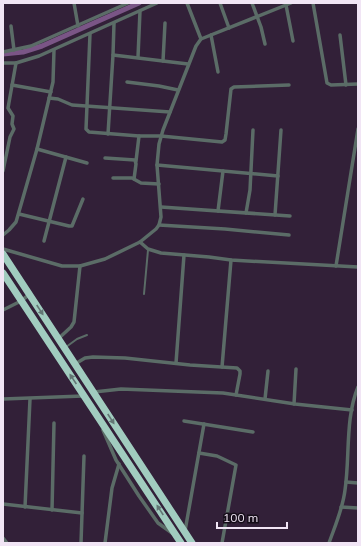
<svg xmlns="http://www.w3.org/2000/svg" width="361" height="546" font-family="Mulish,sans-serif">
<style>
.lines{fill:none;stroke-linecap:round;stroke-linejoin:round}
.canal{stroke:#7a5586;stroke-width:5}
.lane{stroke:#5b6c67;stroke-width:2}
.street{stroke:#5b6c67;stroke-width:3.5}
.highway{stroke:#a1ccbf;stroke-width:7}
.oneway{fill:#627674}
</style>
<rect width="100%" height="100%" fill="#322038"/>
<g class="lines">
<path class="canal" d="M3,54L23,52L42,46L139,3"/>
<g class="lane">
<path d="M144,294L148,250"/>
<path d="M66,347L77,339L87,335"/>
</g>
<g class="street">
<path d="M74,3L78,26"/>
<path d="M187,3L201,39"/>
<path d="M220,3L229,28"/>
<path d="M252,3L261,27L265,44"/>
<path d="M313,3L327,83L331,85L358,84"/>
<path d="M286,5L293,41"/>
<path d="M11,26L14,50"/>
<path d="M90,34L86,129L89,132L139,136H161L222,142L225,140L226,134L231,89L234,87L289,85"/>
<path d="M211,35L218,72"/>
<path d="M340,35L346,85"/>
<path d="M3,52L31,46L128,3"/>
<path d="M113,55L188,64"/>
<path d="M138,57L140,11"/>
<path d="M163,61L165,23"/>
<path d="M3,63H16L39,56L157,3"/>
<path d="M127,82L159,86L178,90"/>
<path d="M12,85L51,92"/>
<path d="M49,98L58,99L72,105L170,112"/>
<path d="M108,134L113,55L114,23"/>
<path d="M37,149L87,163"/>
<path d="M105,158L135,160L136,164L134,179"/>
<path d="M136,161L139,136"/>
<path d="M157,165L278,176"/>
<path d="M3,171L10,137L14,129L12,124L13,116L8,108L16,63"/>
<path d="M113,178H132L141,183L159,184"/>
<path d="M161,207L290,216"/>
<path d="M218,211L223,171"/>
<path d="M246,213L250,190L253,130"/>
<path d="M19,214L69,226H72L83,199"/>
<path d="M275,215L281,130"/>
<path d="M159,225L225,229L289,235"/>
<path d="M3,235L9,230L16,222L37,149L53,82L54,50"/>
<path d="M44,241L66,157"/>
<path d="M140,242L148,249L161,253L209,257L231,260L358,267"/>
<path d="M3,249L62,266H80L105,259L140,242L156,229L159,225L161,217L157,165L159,144L163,130L196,46L201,39L291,3"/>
<path d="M336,266L358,129"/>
<path d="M3,310L21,301L30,294"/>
<path d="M58,339L71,327L74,322L80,266"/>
<path d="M176,363L184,255"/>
<path d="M75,364L85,358L93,357L125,358L190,365L237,368L240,371V374L236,395"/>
<path d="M222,367L231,260"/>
<path d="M94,392L121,389L223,393L295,404L352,410"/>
<path d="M3,399L83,396"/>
<path d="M265,399L268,371"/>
<path d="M294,404L296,369"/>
<path d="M184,421L253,432"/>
<path d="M103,430L116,460L139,496L158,523L172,533"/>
<path d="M199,453L217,456L236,465L222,543"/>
<path d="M346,482L358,483"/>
<path d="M3,504L82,513"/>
<path d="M25,507L30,399"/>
<path d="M341,507L358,508"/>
<path d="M52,510L54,423"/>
<path d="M185,531L204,424"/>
<path d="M3,538L7,543"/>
<path d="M81,543L84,456"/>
<path d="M105,543L112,488L119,464"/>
<path d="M329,543C335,526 343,508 345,490C350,457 345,418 358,387"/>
</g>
<g class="highway">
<path d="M3,254L192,543"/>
<path d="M3,273L181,543"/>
</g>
</g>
<defs><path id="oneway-solid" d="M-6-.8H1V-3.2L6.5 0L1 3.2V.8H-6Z"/></defs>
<g class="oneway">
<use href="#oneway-solid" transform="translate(40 310) rotate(57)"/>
<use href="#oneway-solid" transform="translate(73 379) rotate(-124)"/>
<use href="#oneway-solid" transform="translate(111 419) rotate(57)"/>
<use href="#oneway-solid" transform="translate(160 510) rotate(-123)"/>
</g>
<rect width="361" height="546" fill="none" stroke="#f1e5f5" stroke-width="8"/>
<path d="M217 522v6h70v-6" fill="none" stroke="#f1e5f5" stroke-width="2"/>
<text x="223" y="522" font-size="12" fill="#f1e5f5" stroke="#150d18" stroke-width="3" paint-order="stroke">100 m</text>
</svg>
